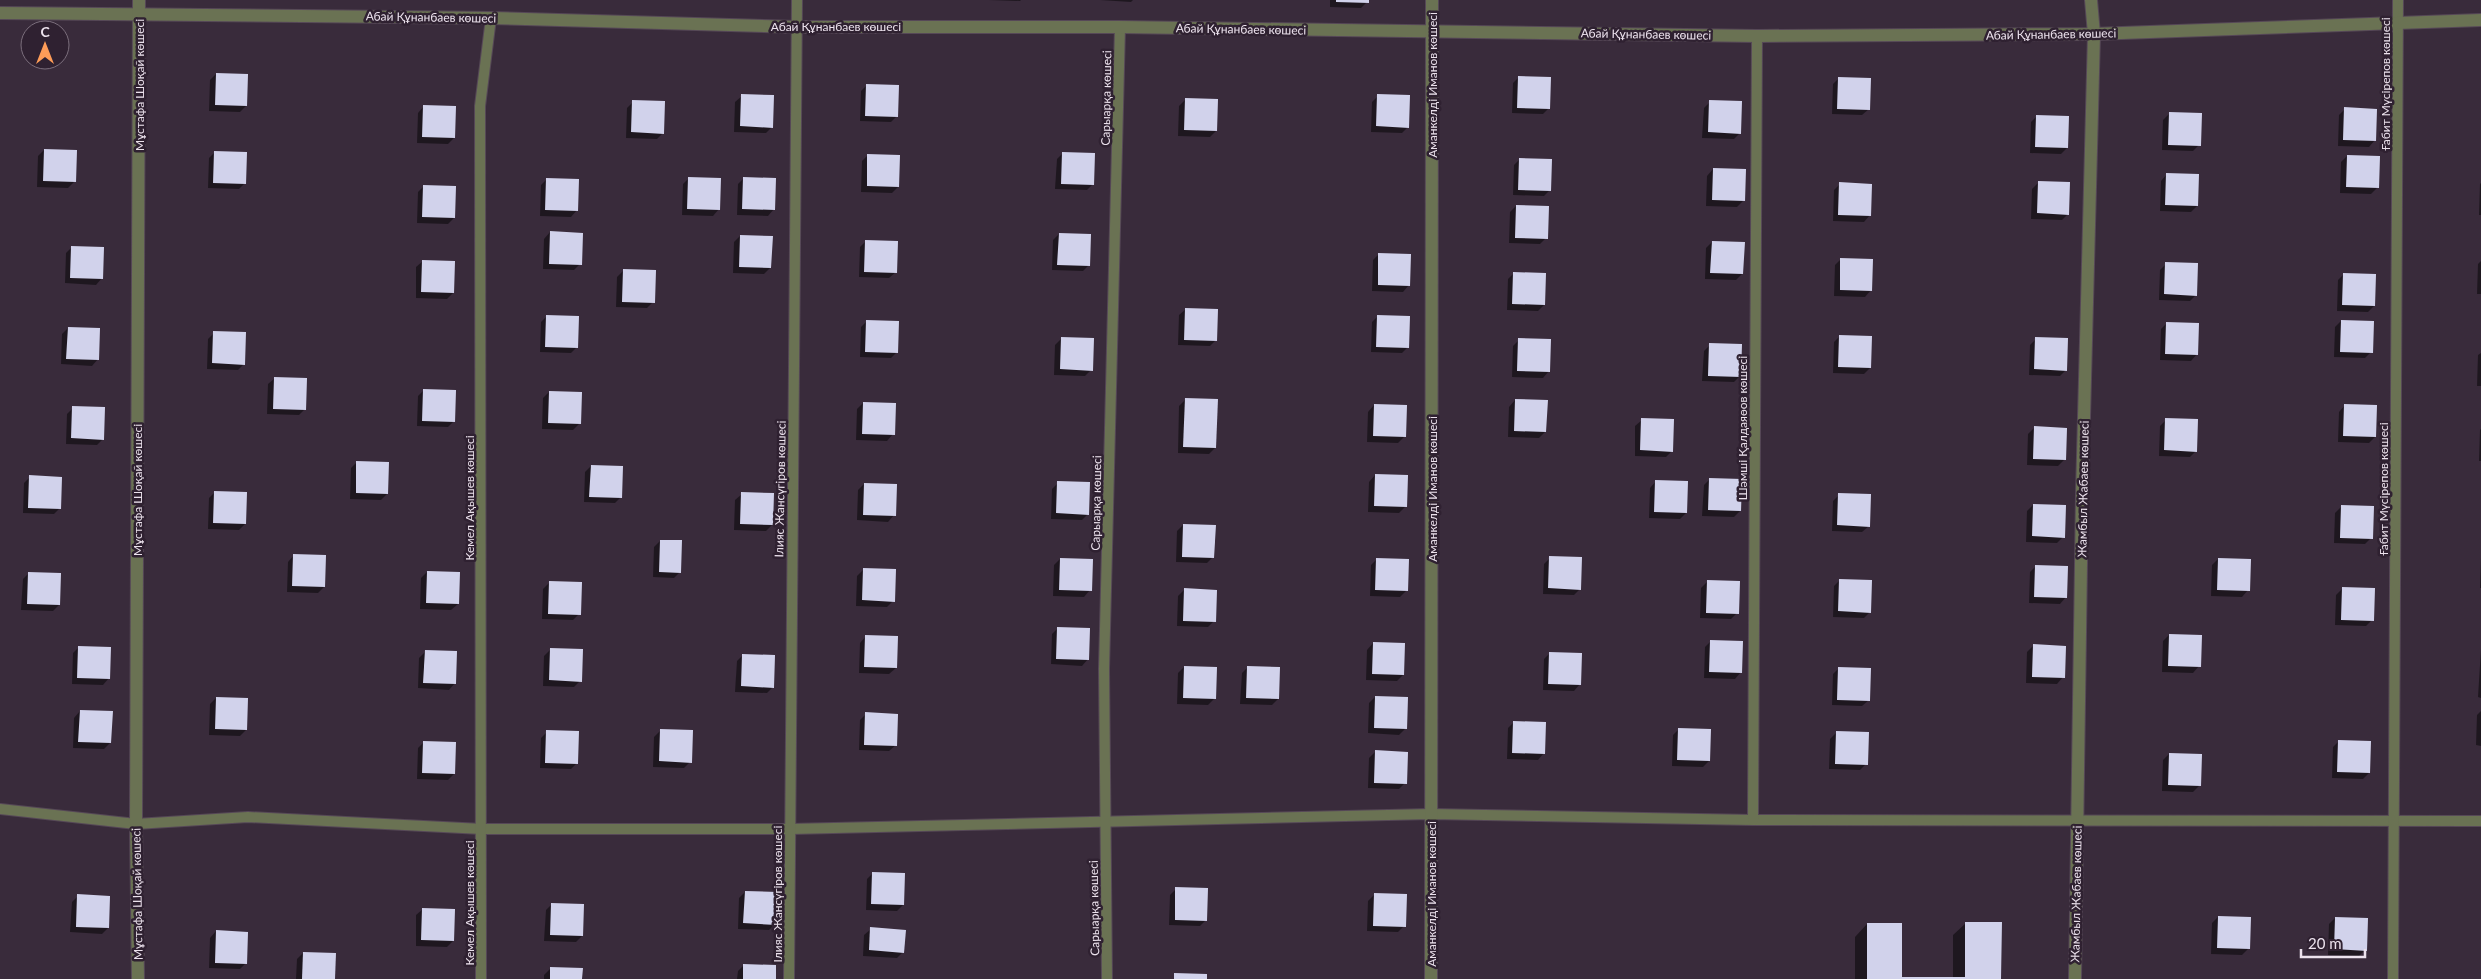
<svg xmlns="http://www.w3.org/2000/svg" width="2481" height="979" font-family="Lato,sans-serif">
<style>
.shadow{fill:#0007}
.building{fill:#d1d2eb}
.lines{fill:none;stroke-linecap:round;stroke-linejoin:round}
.service-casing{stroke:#564857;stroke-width:12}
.minor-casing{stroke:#564857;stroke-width:14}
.service{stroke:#6a7253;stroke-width:10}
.minor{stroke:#6a7253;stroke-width:12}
.labels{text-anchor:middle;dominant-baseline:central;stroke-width:5;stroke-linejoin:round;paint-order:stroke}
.street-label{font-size:12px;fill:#ece2ed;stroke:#2f2131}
</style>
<rect width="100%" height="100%" fill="#392b3b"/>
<g class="shadow">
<path d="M989,0H1021L1020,1Z"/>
<path d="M1100,0H1133L1131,2Z"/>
<path d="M1330,0H1367V2L1361,8L1330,7Z"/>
<path d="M216,74L246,106L240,112L209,111L210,80Z"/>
<path d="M1519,77L1549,108L1543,114L1512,113L1513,83Z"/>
<path d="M1839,78L1869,109L1862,115L1832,114L1833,84Z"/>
<path d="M867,85L897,116L891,122L860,121L861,91Z"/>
<path d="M742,96L772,127L766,133L734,132L735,102Z"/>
<path d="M1378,96L1408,127L1402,133L1371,132L1372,102Z"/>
<path d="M1186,99L1216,131L1210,137L1178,136L1179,106Z"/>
<path d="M633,102L663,133L657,139L626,138L627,108Z"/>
<path d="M1710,102L1740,133L1734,139L1702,138L1704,108Z"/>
<path d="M424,106L454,138L448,144L417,143L418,113Z"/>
<path d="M2345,109L2375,140L2369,147L2338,146L2339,115Z"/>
<path d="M2169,114L2199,145L2193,151L2162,150L2163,120Z"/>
<path d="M2037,116L2067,148L2061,154L2030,153L2031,122Z"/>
<path d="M44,150L74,182L68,188L37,187L38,156Z"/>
<path d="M215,152L245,183L239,189L208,188L209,158Z"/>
<path d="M1063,153L1093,184L1087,190L1055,189L1057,159Z"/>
<path d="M868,155L898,187L892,193L861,192L862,161Z"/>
<path d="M2347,156L2377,188L2371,194L2340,193L2341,162Z"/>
<path d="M1520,159L1550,190L1544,196L1513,195L1514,165Z"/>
<path d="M1713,169L1743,201L1737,207L1706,206L1707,176Z"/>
<path d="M2167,174L2197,206L2191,212L2160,211L2161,181Z"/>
<path d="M689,178L719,209L713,216L682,215L683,184Z"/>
<path d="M744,178L774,209L768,216L737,215L738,184Z"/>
<path d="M547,179L577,210L571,217L540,216L541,185Z"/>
<path d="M2038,183L2068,214L2062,220L2031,219L2032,189Z"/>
<path d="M2481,183V215H2479L2480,184Z"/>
<path d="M1840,184L1870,215L1864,222L1833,221L1834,190Z"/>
<path d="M424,186L454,218L448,224L417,223L418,192Z"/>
<path d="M1516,206L1546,238L1540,244L1509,243L1510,212Z"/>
<path d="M550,232L580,264L574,270L543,269L544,239Z"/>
<path d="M1059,234L1089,265L1083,271L1052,270L1053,240Z"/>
<path d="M740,236L770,268L764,274L733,273L734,242Z"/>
<path d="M866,241L896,272L889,278L859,277L860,247Z"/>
<path d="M1712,242L1742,274L1736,280L1705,279L1706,248Z"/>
<path d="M72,247L102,278L96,285L65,283L66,253Z"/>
<path d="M1379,254L1409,285L1403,292L1372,291L1373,260Z"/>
<path d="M1841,259L1871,290L1865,297L1834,296L1835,265Z"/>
<path d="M423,261L453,293L447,299L416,298V267Z"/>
<path d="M2481,261V294H2477L2478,264Z"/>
<path d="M2166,264L2196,295L2190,301L2159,300L2160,270Z"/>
<path d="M623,271L653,302L647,308L616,307L617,277Z"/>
<path d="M1514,273L1544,305L1538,311L1507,310L1508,279Z"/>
<path d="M2344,274L2374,306L2368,312L2337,311L2338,280Z"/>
<path d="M1186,309L1216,340L1210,346L1178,345L1179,315Z"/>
<path d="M547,316L577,347L571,353L540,352L541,322Z"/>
<path d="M1378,316L1408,347L1402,353L1371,352L1372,322Z"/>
<path d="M867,321L897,352L891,358L860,357L861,327Z"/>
<path d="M2341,321L2371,352L2365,358L2334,357L2335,327Z"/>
<path d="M2167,323L2197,354L2191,361L2160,360L2161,329Z"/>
<path d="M68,328L98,359L92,366L61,364L62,334Z"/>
<path d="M214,333L244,364L238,370L207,369L208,339Z"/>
<path d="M1840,336L1870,368L1864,374L1833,373L1834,342Z"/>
<path d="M1061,339L1091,370L1085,376L1054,375L1055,345Z"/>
<path d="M2036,339L2066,370L2060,376L2029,375L2030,345Z"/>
<path d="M1519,340L1549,371L1543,378L1512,377L1513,346Z"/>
<path d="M1710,345L1740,376L1734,382L1702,381L1704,351Z"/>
<path d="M2481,353V386H2477L2478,355Z"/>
<path d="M275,378L305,409L299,415L267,414L268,384Z"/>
<path d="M424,390L454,421L448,427L417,426L418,396Z"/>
<path d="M549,392L579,424L573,430L542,429L543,398Z"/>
<path d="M1186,399L1215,448L1209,454L1178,453L1179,406Z"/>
<path d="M1515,400L1545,432L1539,438L1508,437L1509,407Z"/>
<path d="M863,403L893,434L887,441L856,440L857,409Z"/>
<path d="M1374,405L1404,437L1398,443L1367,442L1368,412Z"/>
<path d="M2345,405L2375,437L2369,443L2338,442L2339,412Z"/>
<path d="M73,408L103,439L97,445L66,444L67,414Z"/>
<path d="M1642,420L1672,451L1666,457L1635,456V426Z"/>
<path d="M2166,420L2196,451L2190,457L2159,456L2160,426Z"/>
<path d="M2034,428L2064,460L2058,466L2027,465L2028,434Z"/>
<path d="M2481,429V461H2479L2480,430Z"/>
<path d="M357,462L387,494L381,500L350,499L351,468Z"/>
<path d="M591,466L621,497L615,503L584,502L585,472Z"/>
<path d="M1375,475L1405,507L1399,513L1368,512L1369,482Z"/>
<path d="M30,477L60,508L54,514L23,513L24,483Z"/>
<path d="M1710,479L1740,511L1734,517L1702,516L1704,485Z"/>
<path d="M1656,481L1686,513L1680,519L1649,518L1650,488Z"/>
<path d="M1058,483L1088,514L1082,520L1051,519L1052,489Z"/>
<path d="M864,484L894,515L888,522L857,520L858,490Z"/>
<path d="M215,492L245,524L239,530L208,529L209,498Z"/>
<path d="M742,494L772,495V525L766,531L734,530L735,500Z"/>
<path d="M1839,495L1869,526L1862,532L1832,531L1833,501Z"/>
<path d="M2033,505L2063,537L2057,543L2026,542L2027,511Z"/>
<path d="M2341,507L2371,538L2365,544L2334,543L2335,513Z"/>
<path d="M1183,525L1213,557L1207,563L1176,562L1177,531Z"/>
<path d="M660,541L680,572L674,578L653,577L654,547Z"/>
<path d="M294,555L324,587L318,593L287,592L288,562Z"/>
<path d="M1550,558L1580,589L1574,595L1543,594L1544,564Z"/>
<path d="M2481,558V588H2480Z"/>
<path d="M1060,559L1090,590L1084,597L1053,596L1054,565Z"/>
<path d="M1377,559L1407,590L1400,597L1370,596L1371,565Z"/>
<path d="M2218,559L2248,590L2242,597L2211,596L2212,565Z"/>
<path d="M2036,566L2066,597L2060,604L2029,603L2030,572Z"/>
<path d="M863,570L893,601L887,607L856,606L857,576Z"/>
<path d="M427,572L458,604L451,610L420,609L421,578Z"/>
<path d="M29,573L59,605L53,611L21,610L23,579Z"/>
<path d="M1840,580L1870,612L1864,618L1833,617L1834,586Z"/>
<path d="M1707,582L1737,613L1731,619L1700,618L1701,588Z"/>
<path d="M549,583L579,614L573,620L542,619L543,589Z"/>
<path d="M2342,589L2372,620L2366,626L2335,625L2336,595Z"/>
<path d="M1184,590L1214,621L1208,627L1177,626L1178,596Z"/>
<path d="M1058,628L1088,659L1082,666L1051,664L1052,634Z"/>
<path d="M2169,635L2199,666L2193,673L2162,672L2163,641Z"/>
<path d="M866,636L896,668L889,674L859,673L860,643Z"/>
<path d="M1711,641L1741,672L1735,679L1704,678L1705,647Z"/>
<path d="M1373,643L1403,675L1397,681L1366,680L1367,650Z"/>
<path d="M2033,646L2063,677L2057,684L2026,683L2027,652Z"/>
<path d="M79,647L109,678L103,685L72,684L73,653Z"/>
<path d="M2481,649V698L2478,697Z"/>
<path d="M550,650L580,681L574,687L543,686L544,656Z"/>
<path d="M425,652L455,683L449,690L418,688L419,658Z"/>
<path d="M1550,653L1580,684L1574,691L1543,690L1544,659Z"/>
<path d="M743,655L773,687L767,693L735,692L737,661Z"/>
<path d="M1184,667L1214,699L1208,705L1177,704L1178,673Z"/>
<path d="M1248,667L1278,699L1272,705L1240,704L1242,673Z"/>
<path d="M1839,668L1869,700L1862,706L1832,705L1833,674Z"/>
<path d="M1375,697L1405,729L1399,735L1368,733L1369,703Z"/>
<path d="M216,698L246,730L240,736L209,735L210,704Z"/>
<path d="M80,711L110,743L104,749L73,748L74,718Z"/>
<path d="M2481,711V746L2476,745L2477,715Z"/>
<path d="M866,714L896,745L889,751L859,750L860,720Z"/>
<path d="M1514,722L1544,753L1538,760L1507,759L1508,728Z"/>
<path d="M1679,729L1709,761L1703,767L1672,766L1673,735Z"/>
<path d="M660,731L690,762L684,768L653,767L654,737Z"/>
<path d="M547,732L577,763L571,769L540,768L541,738Z"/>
<path d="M1836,733L1866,764L1860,770L1829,769L1830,739Z"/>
<path d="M2339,741L2369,773L2363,779L2332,778L2333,747Z"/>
<path d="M424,742L454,774L448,780L417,779L418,748Z"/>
<path d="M1375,752L1405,783L1399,789L1368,788L1369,758Z"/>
<path d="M2169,754L2199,786L2193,792L2162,791L2163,760Z"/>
<path d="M873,873L903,905L897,911L866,910L867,879Z"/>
<path d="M1176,889L1206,920L1200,926L1169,925L1170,895Z"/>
<path d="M745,892L775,924L769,930L738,929L739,898Z"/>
<path d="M1374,895L1404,926L1398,932L1367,931L1368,901Z"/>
<path d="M78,896L108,928L102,934L70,932L72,902Z"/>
<path d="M552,904L582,936L576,942L544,941L546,910Z"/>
<path d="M423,909L453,941L447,947L416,946V915Z"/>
<path d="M2218,917L2248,949L2242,955L2211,954L2212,923Z"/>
<path d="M2335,918L2365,950L2359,956L2328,955L2329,924Z"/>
<path d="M1966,923L2000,979H1855V937L1867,924L1900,978H1953V935Z"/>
<path d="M871,929L903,952L897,958L863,956L864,935Z"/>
<path d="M216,931L246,963L240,969L209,968L210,938Z"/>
<path d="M303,953L334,979H296L297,959Z"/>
<path d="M744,965L774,979H737L738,971Z"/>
<path d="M550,969L581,979H544V975Z"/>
</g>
<g class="building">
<path d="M1336,0H1369V3L1336,2Z"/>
<path d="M216,73L248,74L247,106L215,105Z"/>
<path d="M1518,76L1551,77L1550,109L1517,108Z"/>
<path d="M1838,77L1871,78L1870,110L1837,109Z"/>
<path d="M866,84L899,85L898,117L865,116Z"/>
<path d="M741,94L774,95L773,128L740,126Z"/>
<path d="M1377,94L1410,95L1409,128L1376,126Z"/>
<path d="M1185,98L1218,99L1217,131L1184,130Z"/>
<path d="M632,100L665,101L664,134L631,132Z"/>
<path d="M1709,100L1742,101L1741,134L1708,132Z"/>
<path d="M423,105L456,106L455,138L422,137Z"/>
<path d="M2344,107L2377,109L2376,141L2343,140Z"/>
<path d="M2169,112L2202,113L2201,146L2168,145Z"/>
<path d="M2036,115L2069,116L2068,148L2035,147Z"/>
<path d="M44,149L77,150L76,182L43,181Z"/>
<path d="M214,151L247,152L246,184L213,183Z"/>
<path d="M1062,152L1095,153L1094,185L1061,184Z"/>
<path d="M867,154L900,155L899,187L867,186Z"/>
<path d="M2347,155L2380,156L2379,188L2346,187Z"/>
<path d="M1519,158L1552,159L1551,191L1518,190Z"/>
<path d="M1713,168L1746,169L1745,201L1712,200Z"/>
<path d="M2166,173L2199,174L2198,206L2165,205Z"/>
<path d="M688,177L721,178L720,210L687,209Z"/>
<path d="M743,177L776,178L775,210L742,209Z"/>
<path d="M546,178L579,179L578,211L545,210Z"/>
<path d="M2038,181L2070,182L2069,215L2037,213Z"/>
<path d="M1839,182L1872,184L1871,216L1838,215Z"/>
<path d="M423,185L456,186L455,218L422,217Z"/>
<path d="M1516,205L1549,206L1548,239L1515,238Z"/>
<path d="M550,231L583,233L582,265L549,264Z"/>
<path d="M1059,233L1091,234L1090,266L1057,265Z"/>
<path d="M740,235L773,236L771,268L739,267Z"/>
<path d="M865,240L898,241L897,273L864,272Z"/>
<path d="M1712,241L1745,242L1743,274L1710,273Z"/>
<path d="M71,246L104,247L103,279L70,278Z"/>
<path d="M1378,253L1411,254L1410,286L1378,285Z"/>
<path d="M1840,258L1873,259L1872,291L1840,290Z"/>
<path d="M422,260L455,261L454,293L421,292Z"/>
<path d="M2165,262L2198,263L2197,296L2164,294Z"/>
<path d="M623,269L656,270L655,303L622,302Z"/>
<path d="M1513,272L1546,273L1545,305L1512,304Z"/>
<path d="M2343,273L2376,274L2375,306L2342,305Z"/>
<path d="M1185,308L1218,309L1217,341L1184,340Z"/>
<path d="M546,315L579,316L578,348L545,347Z"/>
<path d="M1377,315L1410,316L1409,348L1376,347Z"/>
<path d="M866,320L899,321L898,353L865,352Z"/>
<path d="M2341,320L2374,321L2373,353L2340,352Z"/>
<path d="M2166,322L2199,323L2198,355L2165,354Z"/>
<path d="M68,327L100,328L99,360L66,359Z"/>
<path d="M213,331L246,332L245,365L212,363Z"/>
<path d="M1839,335L1872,336L1871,368L1838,367Z"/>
<path d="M1061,337L1094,338L1093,371L1060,369Z"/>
<path d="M2035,337L2068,338L2067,371L2034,369Z"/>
<path d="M1518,338L1551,339L1550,372L1517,371Z"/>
<path d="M1709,343L1742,344L1741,377L1708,376Z"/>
<path d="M274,377L307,378L306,410L273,409Z"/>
<path d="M423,389L456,390L455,422L422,421Z"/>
<path d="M549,391L582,392L581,424L548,423Z"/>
<path d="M1185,398L1218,399L1216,448L1183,447Z"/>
<path d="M1515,399L1548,400L1546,432L1514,431Z"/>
<path d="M863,402L896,403L895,435L862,434Z"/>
<path d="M1374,404L1407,405L1406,437L1373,436Z"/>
<path d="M2344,404L2377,405L2376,437L2343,436Z"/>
<path d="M72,406L105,407L104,440L71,438Z"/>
<path d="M1641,418L1674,419L1673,452L1640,450Z"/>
<path d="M2165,418L2198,419L2197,452L2164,450Z"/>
<path d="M2034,426L2067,428L2066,460L2033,459Z"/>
<path d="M356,461L389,462L388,494L356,493Z"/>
<path d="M591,465L623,466L622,498L589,497Z"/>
<path d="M1375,474L1408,475L1407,507L1374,506Z"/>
<path d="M29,475L62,477L61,509L28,508Z"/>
<path d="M1709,478L1742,479L1741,511L1708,510Z"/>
<path d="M1655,480L1688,481L1687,513L1654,512Z"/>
<path d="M1057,481L1090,482L1089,515L1056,513Z"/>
<path d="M864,483L897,484L896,516L863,515Z"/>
<path d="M214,491L247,492L246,524L213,523Z"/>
<path d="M741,492L774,493L773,525L740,524Z"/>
<path d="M1838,493L1871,494L1870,527L1837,525Z"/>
<path d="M2033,504L2066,505L2065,538L2032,536Z"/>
<path d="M2341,505L2374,506L2373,539L2340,538Z"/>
<path d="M1183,524L1216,525L1214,558L1182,557Z"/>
<path d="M660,540H682L681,573L659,572Z"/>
<path d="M293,554L326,555L325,587L292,586Z"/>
<path d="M1549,556L1582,557L1581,590L1548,588Z"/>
<path d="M1060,558L1093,559L1092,591L1059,590Z"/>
<path d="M1376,558L1409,559L1408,591L1375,590Z"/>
<path d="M2218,558L2251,559L2250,591L2217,590Z"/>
<path d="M2035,565L2068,566L2067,598L2034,597Z"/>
<path d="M863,568L896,569L895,602L862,600Z"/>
<path d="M427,571L460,572L459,604L426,603Z"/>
<path d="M28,572L61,573L60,605L27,604Z"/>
<path d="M1839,579L1872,580L1871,613L1838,611Z"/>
<path d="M1707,580L1740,581L1739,614L1706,613Z"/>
<path d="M549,581L582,582L581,615L548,614Z"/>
<path d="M2342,587L2375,588L2374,621L2341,620Z"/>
<path d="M1184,588L1217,590L1216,622L1183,621Z"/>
<path d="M1057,627L1090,628L1089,660L1056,659Z"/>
<path d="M2169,634L2202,635L2201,667L2168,666Z"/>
<path d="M865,635L898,636L897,668L864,667Z"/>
<path d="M1710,640L1743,641L1742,673L1709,672Z"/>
<path d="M1373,642L1405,643L1404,675L1372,674Z"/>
<path d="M2033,644L2066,646L2065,678L2032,677Z"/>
<path d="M78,646L111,647L110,679L77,678Z"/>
<path d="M550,648L583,649L582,682L549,680Z"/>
<path d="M425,650L457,651L456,684L423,683Z"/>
<path d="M1549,652L1582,653L1581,685L1548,684Z"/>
<path d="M742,654L775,655L774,688L741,686Z"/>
<path d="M1184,666L1217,667L1216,699L1183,698Z"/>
<path d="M1247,666L1280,667L1279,699L1246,698Z"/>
<path d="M1838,667L1871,668L1870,701L1837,700Z"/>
<path d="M1375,696L1408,697L1407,729L1374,728Z"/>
<path d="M216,697L248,698L247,730L215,729Z"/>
<path d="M80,710L113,711L111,743L78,742Z"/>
<path d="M865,712L898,714L897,746L864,745Z"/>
<path d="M1513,721L1546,722L1545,754L1512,753Z"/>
<path d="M1678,728L1711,729L1710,761L1677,760Z"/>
<path d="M660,729L693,730L692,763L659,761Z"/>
<path d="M546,730L579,731L578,764L545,763Z"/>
<path d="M1836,731L1869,732L1868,765L1835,764Z"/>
<path d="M2338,740L2371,741L2370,773L2337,772Z"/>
<path d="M423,741L456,742L455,774L422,773Z"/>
<path d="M1375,750L1408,752L1407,784L1374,783Z"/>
<path d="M2169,753L2202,754L2201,786L2168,785Z"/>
<path d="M872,872L905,873L904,905L871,904Z"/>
<path d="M1175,887L1208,888L1207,921L1175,920Z"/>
<path d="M745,891L778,892L776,925L743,923Z"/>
<path d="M1374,893L1407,894L1406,927L1373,926Z"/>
<path d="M77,894L110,896L109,928L76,927Z"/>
<path d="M551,903L584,904L583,936L550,935Z"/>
<path d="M422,908L455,909L454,941L421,940Z"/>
<path d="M2218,916L2251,917L2250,949L2217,948Z"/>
<path d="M2335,917L2368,918L2367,951L2334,949Z"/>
<path d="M1965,922H2002L2001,979H1867V923H1902V977H1965Z"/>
<path d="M870,927L906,930L904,953L869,950Z"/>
<path d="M216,930L248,932L247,964L215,963Z"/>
<path d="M303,952L336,953L335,979H302Z"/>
<path d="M743,964L776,965V979H743Z"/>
<path d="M550,967L583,968L582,979H550Z"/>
<path d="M1174,973L1207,974V979H1174Z"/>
</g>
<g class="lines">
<g class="service-casing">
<g id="service">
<path d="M0,809L136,824L248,817L482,829H790L1431,814L1753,820L2481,821"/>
<path d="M1753,820L1757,36"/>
<path d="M481,979L480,106L491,18"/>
<path d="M789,979L797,0"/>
<path d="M1107,979L1104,669L1120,27"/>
<path d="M2393,979L2398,0"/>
</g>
</g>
<g class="minor-casing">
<g id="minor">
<path d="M0,13L491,18L797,27H1120L1757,36L2094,34L2481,20"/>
<path d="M138,979L136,824L139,0"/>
<path d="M1431,979L1432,0"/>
<path d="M2075,979L2082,494L2094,34L2091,0"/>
</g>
</g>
<use href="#service" class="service"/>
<use href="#minor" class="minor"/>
</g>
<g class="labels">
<g class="street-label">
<text transform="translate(431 17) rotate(1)">Абай Құнанбаев көшесі</text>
<text x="836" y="26">Абай Құнанбаев көшесі</text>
<text transform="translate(1241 29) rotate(1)">Абай Құнанбаев көшесі</text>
<text transform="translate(1646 34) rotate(1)">Абай Құнанбаев көшесі</text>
<text transform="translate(2051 34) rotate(-1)">Абай Құнанбаев көшесі</text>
<text transform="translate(2385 84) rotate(-90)">Ғабит Мүсірепов көшесі</text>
<text transform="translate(139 85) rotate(-90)">Мұстафа Шоқай көшесі</text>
<text transform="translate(1432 85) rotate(-90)">Аманкелді Иманов көшесі</text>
<text transform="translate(1106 98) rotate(-89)">Сарыарқа көшесі</text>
<text transform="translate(1742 428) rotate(-90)">Шәмші Қалдаяөов көшесі</text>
<text transform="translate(780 489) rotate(-89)">Ілияс Жансүгіров көшесі</text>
<text transform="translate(1432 489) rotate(-90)">Аманкелді Иманов көшесі</text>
<text transform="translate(2083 489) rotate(-89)">Жамбыл Жабаев көшесі</text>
<text transform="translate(2383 489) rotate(-90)">Ғабит Мүсірепов көшесі</text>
<text transform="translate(137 490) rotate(-90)">Мұстафа Шоқай көшесі</text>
<text transform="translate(469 498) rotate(-90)">Кемел Ақышев көшесі</text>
<text transform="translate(1096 503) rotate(-89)">Сарыарқа көшесі</text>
<text transform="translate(137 894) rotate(-91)">Мұстафа Шоқай көшесі</text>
<text transform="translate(777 894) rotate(-90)">Ілияс Жансүгіров көшесі</text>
<text transform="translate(1431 894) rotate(-90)">Аманкелді Иманов көшесі</text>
<text transform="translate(2076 894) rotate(-89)">Жамбыл Жабаев көшесі</text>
<text transform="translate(469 903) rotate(-90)">Кемел Ақышев көшесі</text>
<text transform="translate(1094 908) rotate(-91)">Сарыарқа көшесі</text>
</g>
</g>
<g transform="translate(45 45)"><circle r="24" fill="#2f2131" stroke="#7b6e7c"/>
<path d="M0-4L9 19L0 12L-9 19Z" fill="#fe9c58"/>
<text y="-8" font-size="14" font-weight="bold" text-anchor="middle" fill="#ece2ed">С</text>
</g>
<path d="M2301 949v8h64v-8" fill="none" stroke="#ece2ed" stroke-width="2.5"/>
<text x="2308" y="949" font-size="15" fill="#ece2ed" stroke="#2f2131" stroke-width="4" paint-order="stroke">20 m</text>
</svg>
